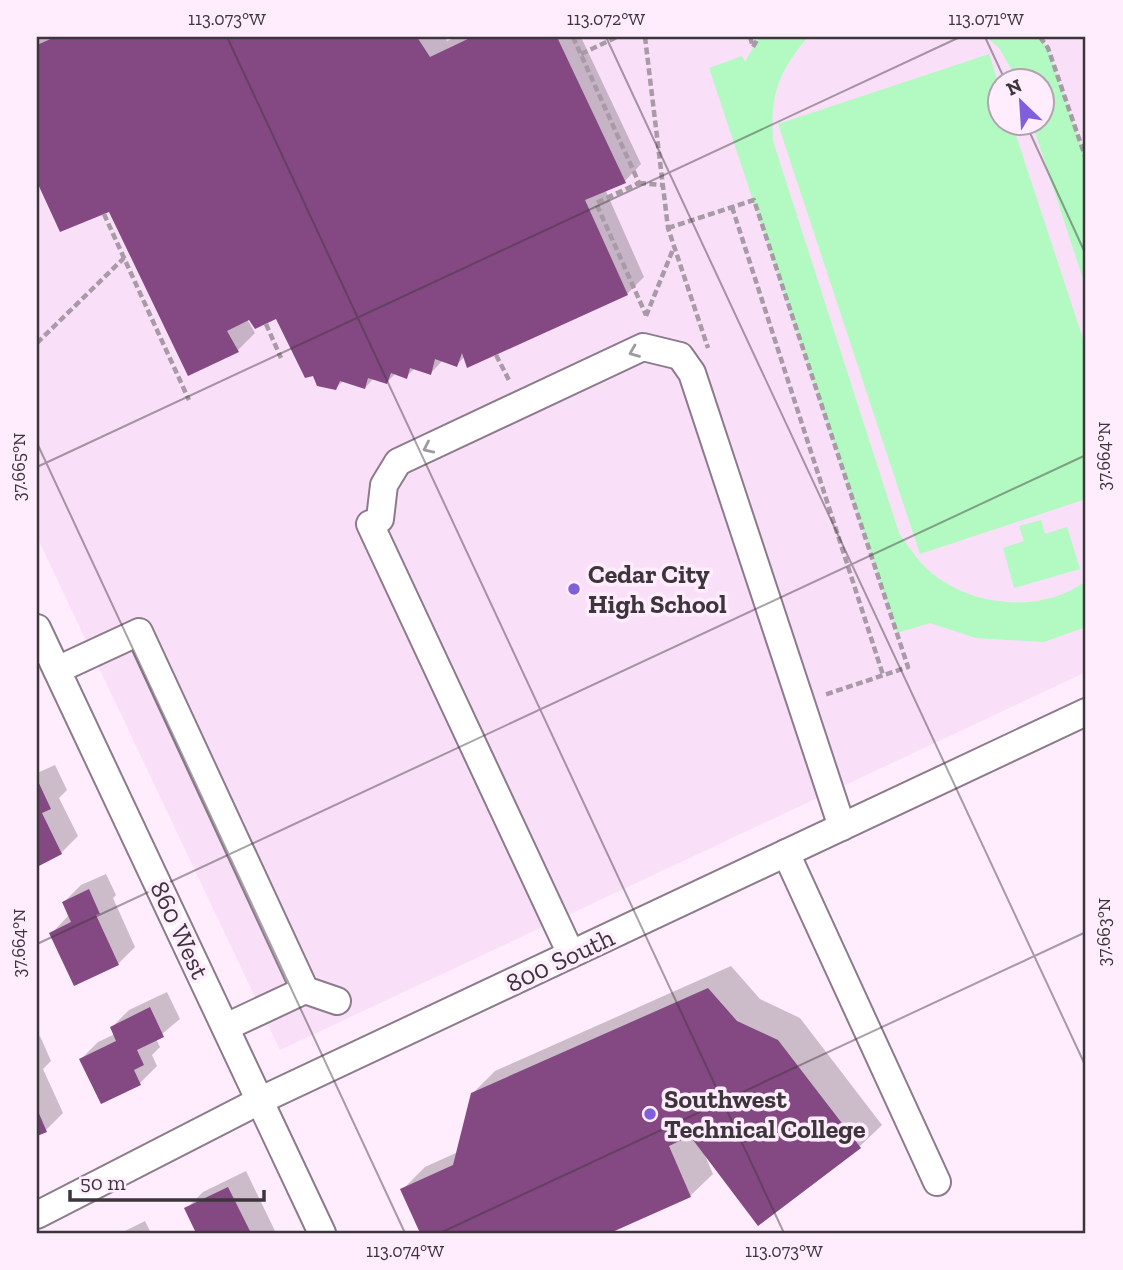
<svg xmlns="http://www.w3.org/2000/svg" width="1123" height="1270" font-family="'Zilla Slab',serif">
<style>
.built{fill:#f9e0f8;fill-rule:evenodd}
.green{fill:#b2f9c2}
.shadow{fill:#0003}
.building{fill:#844982}
.lines{fill:none;stroke-linecap:round;stroke-linejoin:round}
.minor-casing{stroke:#8c7b8b;stroke-width:30}
.path{stroke:#a89aa6;stroke-width:4.5;stroke-dasharray:7 3.5;stroke-linecap:butt}
.minor{stroke:#fff;stroke-width:26}
.oneway{stroke:#9e9a9e}
.ticks{fill:none;stroke:#3d353c;stroke-width:2;stroke-opacity:0.45}
.poi-dot{fill:#8060da;stroke:#ffecfd;stroke-width:2.5}
.labels{text-anchor:middle;dominant-baseline:central;stroke-width:7;stroke-linejoin:round;paint-order:stroke}
.poi-label{font-size:26px;font-weight:bold;fill:#3d353c;stroke:#ffecfd;text-anchor:start}
.street-label{font-size:26px;fill:#3d353c;stroke:#ffecfd}
.neatline{fill:none;stroke:#3d353c;stroke-width:2.5}
.ticks-label{font-size:18px;text-anchor:middle;fill:#3d353c}
</style>
<rect width="100%" height="100%" fill="#ffecfd"/>
<path class="built" d="M37,37H1086V672L280,1050L37,537ZM1000,80H1042V122H1000Z"/>
<g class="green">
<path d="M759,37H808C778,72 770,95 773,141L899,533C910,549 921,566 938,578C981,608 1044,612 1086,581V626L1083,628L1044,642L976,638L930,623L897,633L709,68L742,56L745,62Z"/>
<path d="M987,37H1040L1048,48L1086,159V288L1032,123L1042,122V80H1018L999,48Z"/>
<path d="M989,54L1000,88V122L1012,123L1086,348V499L920,554L778,124Z"/>
<path d="M1041,520L1045,534L1067,527L1080,569L1014,588L1003,548L1024,541L1019,526Z"/>
</g>
<g class="shadow">
<path d="M445,37L447,41L456,37H581L641,164L625,181L605,189L644,277L627,294L465,356L457,365L443,360L431,373L415,368L406,377L396,373L387,382L374,378L365,388L343,381L336,388L315,374L276,317L247,319L255,333L238,350L189,374L110,210L61,230L37,178L39,37Z"/>
<path d="M55,765L67,790L59,798L78,836L61,853L37,865V773Z"/>
<path d="M106,874L116,895L113,898L135,947L118,964L52,933L68,916L64,902L81,885Z"/>
<path d="M731,966L760,999L800,1018L882,1125L859,1147L704,1153L713,1174L690,1196L610,1233H422L403,1189L425,1167L458,1152L472,1094L495,1071Z"/>
<path d="M167,992L180,1019L156,1039L160,1047L152,1055L157,1066L140,1083L102,1102L81,1059L98,1042L115,1034L112,1027L129,1010Z"/>
<path d="M40,1036L51,1061L43,1069L63,1113L46,1130L37,1134V1038Z"/>
<path d="M246,1171L276,1233H198L186,1209L203,1192Z"/>
<path d="M145,1221L151,1233H121Z"/>
</g>
<g class="building">
<path d="M55,37H417L430,57L472,37H557L626,183L585,200L628,295L467,368L462,353L457,367L435,359L431,375L410,368L407,379L391,373L387,384L368,378L365,389L340,381L336,390L317,386L313,376L305,378L276,319L255,329L249,320L227,331L239,352L188,376L109,212L60,232L37,182V45Z"/>
<path d="M37,779L51,809L42,813L62,854L37,867Z"/>
<path d="M89,889L100,914L96,915L119,965L74,986L49,933L71,922L62,902Z"/>
<path d="M708,988L737,1021L778,1040L861,1148L758,1226L690,1136L669,1146L691,1197L610,1233H420L400,1189L453,1165L471,1093Z"/>
<path d="M150,1007L164,1037L137,1050L144,1065L134,1070L141,1085L101,1104L79,1059L116,1041L110,1027Z"/>
<path d="M37,1109L47,1132L37,1136Z"/>
<path d="M228,1187L251,1233H196L184,1208Z"/>
</g>
<g class="lines">
<g class="minor-casing">
<g id="minor">
<path d="M380,519L384,485L398,462L643,347L680,356L692,373L842,827"/>
<path d="M370,524L571,954"/>
<path d="M37,628L322,1233"/>
<path d="M57,670L139,632L305,990L337,1001"/>
<path d="M786,853L937,1182"/>
<path d="M226,1027L305,990"/>
<path d="M37,1215L261,1100L1086,712"/>
</g>
</g>
<g class="path">
<path d="M573,37L639,183L596,203L646,315"/>
<path d="M645,37L668,228L708,348"/>
<path d="M750,37L753,47L759,37"/>
<path d="M1040,37L1048,48L1086,159"/>
<path d="M581,54L617,37"/>
<path d="M639,183L662,185"/>
<path d="M732,207L883,675"/>
<path d="M104,214L124,258"/>
<path d="M668,228L754,200L908,667L824,695"/>
<path d="M646,316L674,247"/>
<path d="M266,324L281,358"/>
<path d="M37,343L124,258L189,400"/>
<path d="M496,355L510,382"/>
</g>
<use href="#minor" class="minor"/>
</g>
<defs><path id="oneway-chevron" d="M-2-3.5L2.5 0L-2 3.5" fill="none" stroke-width="1.6" stroke-linecap="round" stroke-linejoin="round" transform="scale(1.75)"/></defs>
<g class="oneway">
<use href="#oneway-chevron" transform="translate(634 352) rotate(158)"/>
<use href="#oneway-chevron" transform="translate(428 448) rotate(155)"/>
</g>
<path class="ticks" d="M227,37L784,1233M606,37L1086,1067M985,37L1005,80M1025,122L1086,255M37,443L405,1233M37,467L960,37M37,944L1086,455M440,1233L1086,932"/>
<g class="poi-dot">
<circle cx="574" cy="589" r="7"/>
<circle cx="650" cy="1114" r="7"/>
</g>
<g class="labels">
<g class="poi-label">
<text x="588" y="574">Cedar City<tspan x="588" dy="30">High School</tspan></text>
<text x="664" y="1099">Southwest<tspan x="664" dy="30">Technical College</tspan></text>
</g>
<g class="street-label">
<text transform="translate(180 930) rotate(65)">860 West</text>
<text transform="translate(560 960) rotate(-25)">800 South</text>
</g>
</g>
<rect width="1123" height="1270" fill="none" stroke="#ffecfd" stroke-width="77"/>
<g transform="translate(1021 102) rotate(335)"><circle r="33" fill="#ffecfd" stroke="#b1a3b0" stroke-width="2"/>
<path d="M0-5L12 26L0 18L-12 26Z" fill="#8060da"/>
<text y="-10" font-size="19" font-weight="bold" text-anchor="middle" fill="#3d353c">N</text>
</g>
<path d="M70 1190v10h194v-10" fill="none" stroke="#3d353c" stroke-width="3.5"/>
<text x="80" y="1190" font-size="21" fill="#3d353c" stroke="#ffecfd" stroke-width="5" paint-order="stroke">50 m</text>
<rect x="38" y="38" width="1046" height="1194" class="neatline"/>
<g class="ticks-label">
<text x="227" y="25">113.073°W</text>
<text x="606" y="25">113.072°W</text>
<text x="986" y="25">113.071°W</text>
<text transform="translate(1104 456) rotate(-90)" y="6">37.664°N</text>
<text transform="translate(19 467) rotate(-90)" y="6">37.665°N</text>
<text transform="translate(1104 932) rotate(-90)" y="6">37.663°N</text>
<text transform="translate(19 943) rotate(-90)" y="6">37.664°N</text>
<text x="405" y="1257">113.074°W</text>
<text x="784" y="1257">113.073°W</text>
</g>
</svg>
